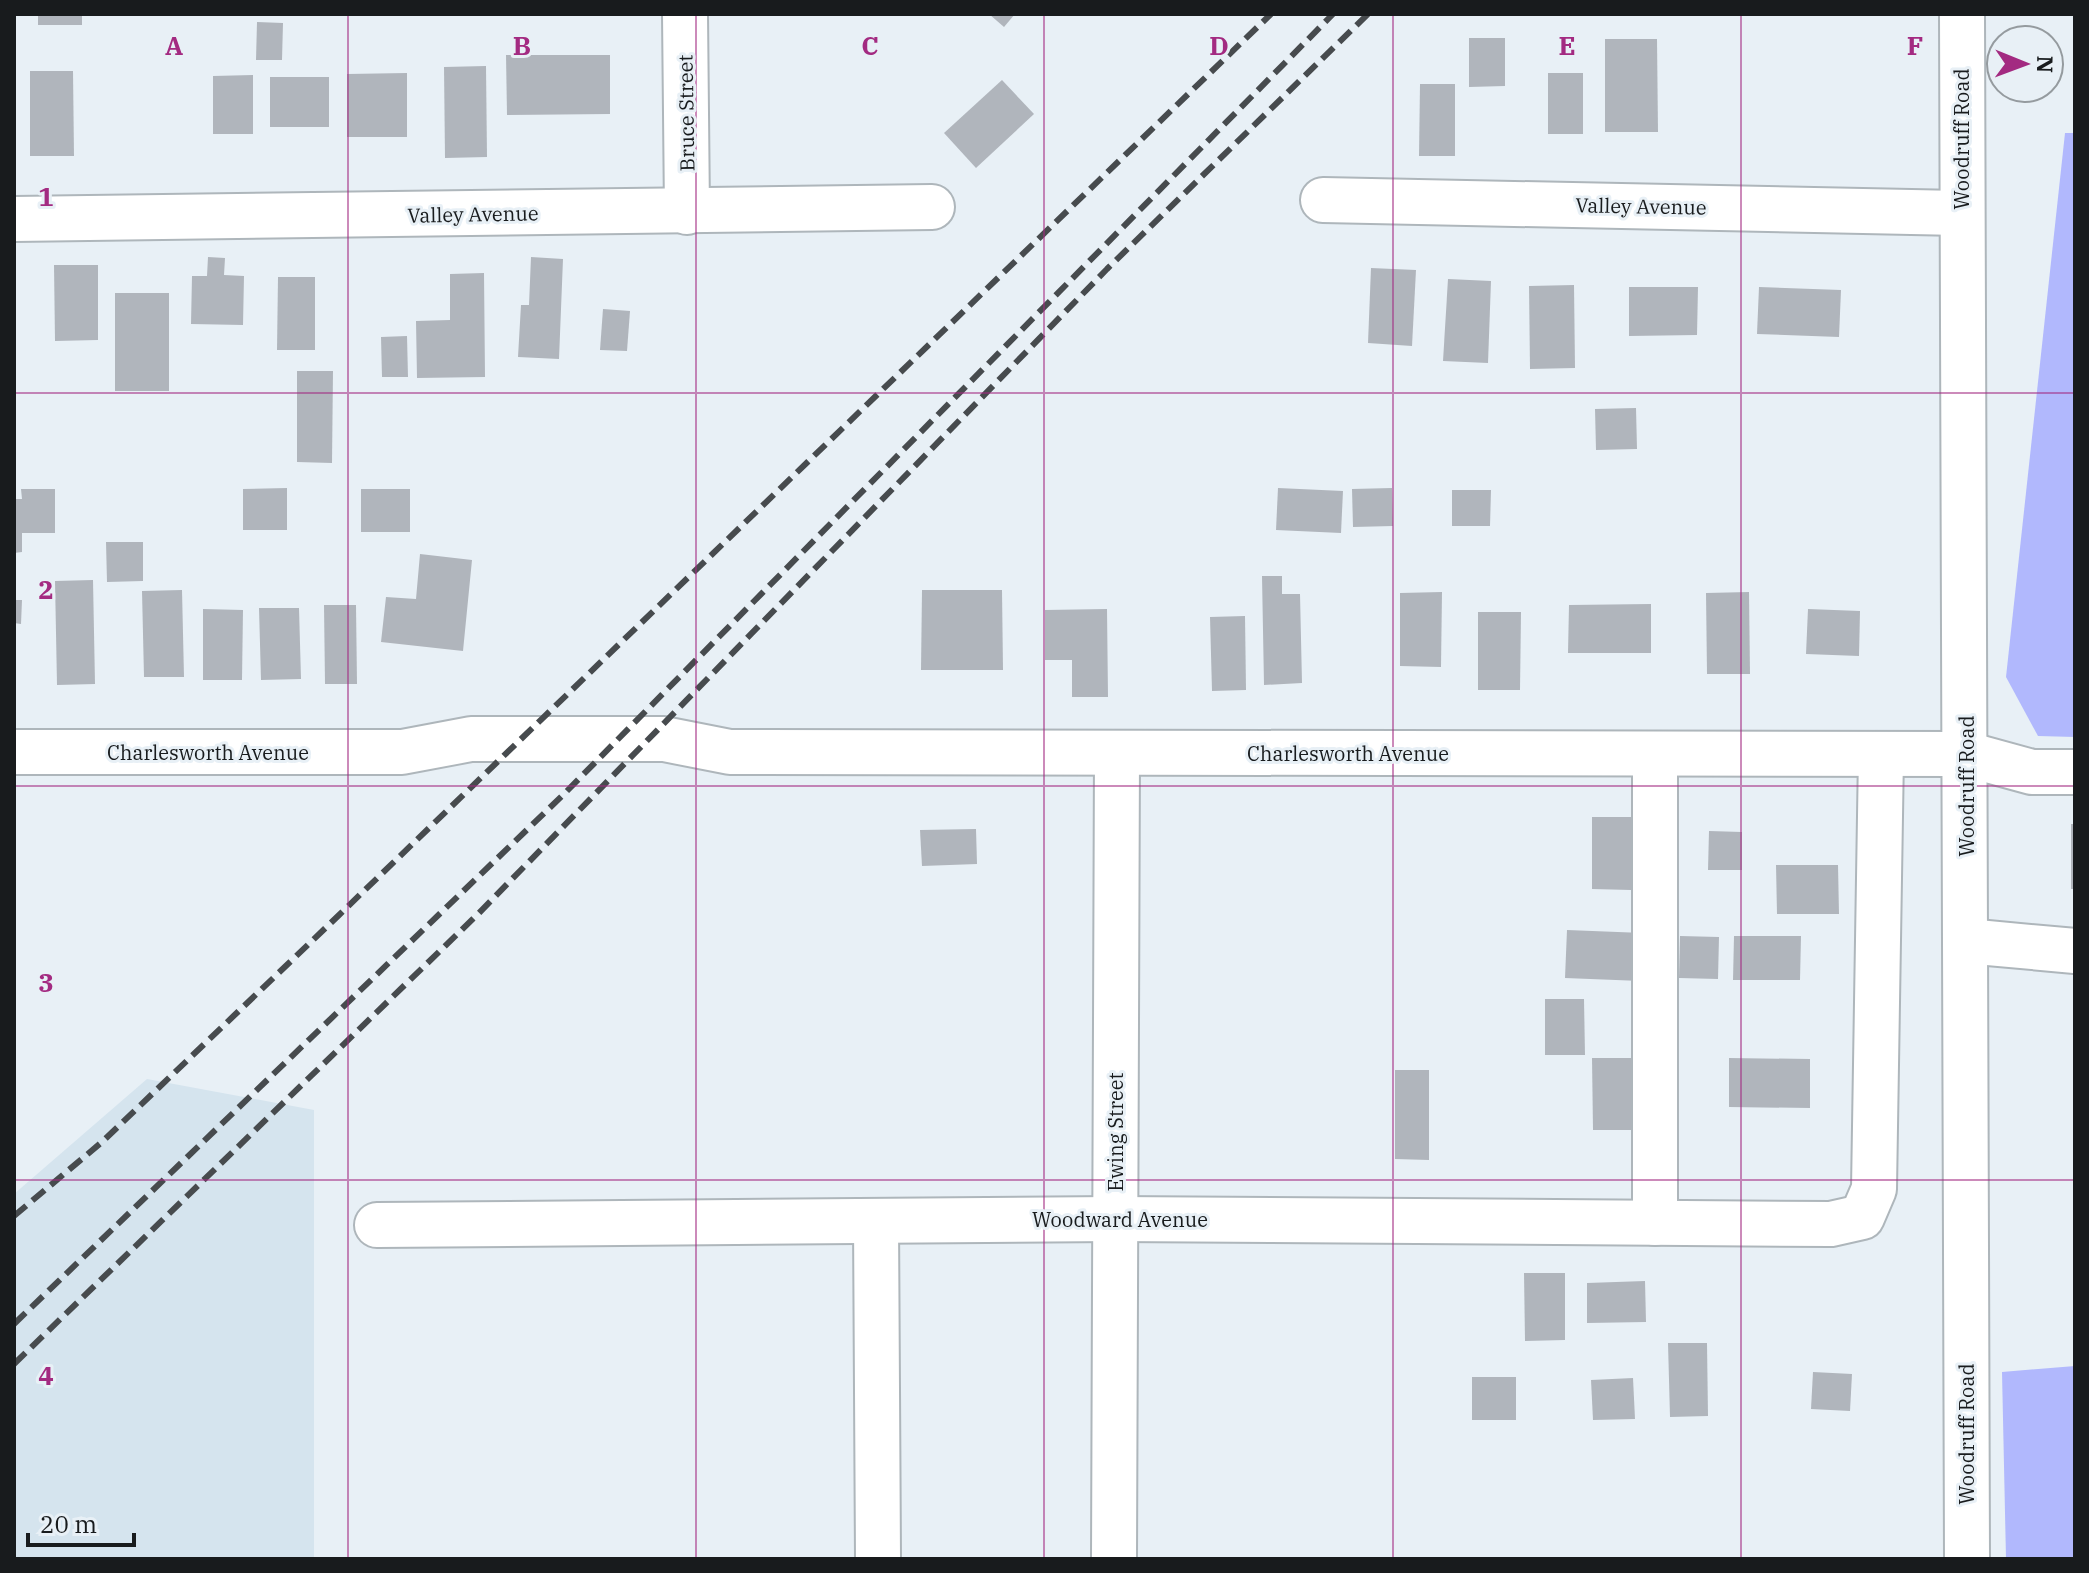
<svg xmlns="http://www.w3.org/2000/svg" width="2089" height="1573" font-family="'IBM Plex Serif',serif">
<style>
.built{fill:#d5e4ee}
.forest{fill:#b1b8fd}
.building{fill:#b0b5bc}
.lines{fill:none;stroke-linecap:round;stroke-linejoin:round}
.minor-casing{stroke:#aeb6bb;stroke-width:48}
.minor{stroke:#fff;stroke-width:44}
.rail{stroke:#474b4e;stroke-width:6;stroke-dasharray:16 8;stroke-linecap:butt}
.grid{fill:none;stroke:#a32a81;stroke-width:2;stroke-opacity:0.55}
.labels{text-anchor:middle;dominant-baseline:central;stroke-width:6;stroke-linejoin:round;paint-order:stroke}
.street-label{font-size:20px;fill:#181b1d;stroke:#e8f0f6}
.grid-label{font-size:26px;text-anchor:middle;font-weight:bold;fill:#a32a81;stroke:#e8f0f6;stroke-width:6;stroke-linejoin:round;paint-order:stroke}
</style>
<rect width="100%" height="100%" fill="#e8f0f6"/>
<path class="built" d="M147,1079L314,1110V1559H14V1194Z"/>
<g class="forest">
<path d="M2065,133H2075V737L2038,736L2006,677Z"/>
<path d="M2075,1366V1559H2006L2002,1372Z"/>
</g>
<g class="building">
<rect x="38" y="14" width="44" height="11"/>
<path d="M989,14H1015L1004,27Z"/>
<path d="M257,22L283,23L282,60H256Z"/>
<path d="M1469,38H1505V86L1469,87Z"/>
<path d="M1605,39H1657L1658,132H1605Z"/>
<path d="M506,55H610V114L507,115Z"/>
<path d="M486,66L487,157L445,158L444,67Z"/>
<path d="M30,71H73L74,156H30Z"/>
<path d="M407,73V137H347V74Z"/>
<rect x="1548" y="73" width="35" height="61"/>
<path d="M253,75V134H213V76Z"/>
<rect x="270" y="77" width="59" height="50"/>
<path d="M1002,80L1034,114L976,168L944,133Z"/>
<path d="M1420,84H1455V156H1419Z"/>
<path d="M208,257L225,258L224,275L244,276L243,325L191,324L192,276H207Z"/>
<path d="M531,257L563,259L559,359L518,357L521,305H529Z"/>
<path d="M54,265H98V340L55,341Z"/>
<path d="M1371,268L1416,270L1412,346L1368,343Z"/>
<path d="M484,273L485,377L417,378L416,321L450,320V274Z"/>
<path d="M278,277H315V350H277Z"/>
<path d="M1448,279L1491,281L1488,363L1443,361Z"/>
<path d="M1574,285L1575,368L1530,369L1529,286Z"/>
<path d="M1629,287H1698L1697,335L1629,336Z"/>
<path d="M1759,287L1841,290L1839,337L1757,334Z"/>
<rect x="115" y="293" width="54" height="98"/>
<path d="M603,309L630,311L627,351L600,350Z"/>
<path d="M407,336L408,377H382L381,337Z"/>
<path d="M297,371H333L332,463L297,462Z"/>
<path d="M1636,408L1637,449L1596,450L1595,409Z"/>
<path d="M287,488V530H243V489Z"/>
<path d="M1278,488L1343,491L1341,533L1276,530Z"/>
<path d="M1392,488L1393,526L1353,527L1352,489Z"/>
<path d="M21,489H55V533H22V552L14,553V499H22Z"/>
<rect x="361" y="489" width="49" height="43"/>
<path d="M1452,490H1491L1490,526H1452Z"/>
<path d="M106,542H143V581L107,582Z"/>
<path d="M420,554L472,560L463,651L381,642L386,597L416,599Z"/>
<path d="M1262,576H1282V594H1300L1302,683L1264,685Z"/>
<path d="M93,580L95,684L57,685L55,581Z"/>
<path d="M182,590L184,677H144L142,591Z"/>
<path d="M922,590H1002L1003,670H921Z"/>
<path d="M1442,592L1441,667L1400,666V593Z"/>
<path d="M1749,592L1750,674H1707L1706,593Z"/>
<path d="M14,600H22L21,624L14,623Z"/>
<path d="M1651,604V653H1568L1569,605Z"/>
<path d="M324,605H356L357,684H325Z"/>
<path d="M259,608H299L301,679L261,680Z"/>
<path d="M203,609L243,610L242,680H203Z"/>
<path d="M1107,609L1108,697H1072V660H1045V610Z"/>
<path d="M1808,609L1860,611L1859,656L1806,654Z"/>
<path d="M1478,612H1521L1520,690H1478Z"/>
<path d="M1245,616L1246,690L1212,691L1210,617Z"/>
<path d="M1592,817H1631V890L1592,889Z"/>
<rect x="2071" y="824" width="4" height="65"/>
<path d="M976,829L977,864L922,866L920,830Z"/>
<path d="M1709,831L1742,832V870H1708Z"/>
<path d="M1776,865H1838L1839,914H1777Z"/>
<path d="M1567,930L1643,933L1641,981L1565,978Z"/>
<path d="M1680,936L1719,937L1718,979L1679,978Z"/>
<path d="M1734,936H1801L1800,980H1733Z"/>
<path d="M1545,999H1584L1585,1055H1545Z"/>
<path d="M1592,1058H1634L1635,1130H1593Z"/>
<path d="M1729,1058L1810,1059V1108L1729,1107Z"/>
<path d="M1395,1070H1429V1160L1395,1159Z"/>
<path d="M1524,1273H1565V1340L1525,1341Z"/>
<path d="M1645,1281L1646,1322L1587,1323V1283Z"/>
<path d="M1668,1343H1707L1708,1416L1670,1417Z"/>
<path d="M1813,1372L1852,1374L1850,1411L1811,1409Z"/>
<rect x="1472" y="1377" width="44" height="43"/>
<path d="M1633,1378L1635,1419L1593,1420L1591,1380Z"/>
</g>
<g class="lines">
<g class="minor-casing">
<g id="minor">
<path d="M685,14L687,212"/>
<path d="M1962,14L1967,1559"/>
<path d="M1323,200L1960,213"/>
<path d="M14,219L932,207"/>
<path d="M14,752H402L471,739H664L730,752L1966,754L2032,772H2075"/>
<path d="M1655,754V1223"/>
<path d="M1966,941L2075,951"/>
<path d="M876,1221L878,1559"/>
<path d="M377,1225L1115,1219L1831,1224L1862,1217L1874,1189L1881,754"/>
<path d="M1114,1559L1117,753"/>
</g>
</g>
<use href="#minor" class="minor"/>
<g class="rail">
<path d="M14,1216L102,1142L338,916L1271,14"/>
<path d="M14,1324L563,795L1333,14"/>
<path d="M14,1364L478,914L1107,269L1368,14"/>
</g>
</g>
<path class="grid" d="M348,14V1559M696,14V1559M1044,14V1559M1393,14V1559M1741,14V1559M14,393H2075M14,786H2075M14,1180H2075"/>
<g class="labels">
<g class="street-label">
<text transform="translate(686 113) rotate(-91)">Bruce Street</text>
<text transform="translate(1961 139) rotate(-90)">Woodruff Road</text>
<text transform="translate(1641 206) rotate(1)">Valley Avenue</text>
<text transform="translate(473 214) rotate(-1)">Valley Avenue</text>
<text x="208" y="752">Charlesworth Avenue</text>
<text x="1348" y="753">Charlesworth Avenue</text>
<text transform="translate(1966 786) rotate(-90)">Woodruff Road</text>
<text transform="translate(1115 1132) rotate(-90)">Ewing Street</text>
<text x="1120" y="1219">Woodward Avenue</text>
<text transform="translate(1966 1434) rotate(-90)">Woodruff Road</text>
</g>
</g>
<g class="grid-label">
<text x="174" y="55">A</text>
<text x="522" y="55">B</text>
<text x="870" y="55">C</text>
<text x="1219" y="55">D</text>
<text x="1567" y="55">E</text>
<text x="1915" y="55">F</text>
<text x="46" y="206">1</text>
<text x="46" y="599">2</text>
<text x="46" y="992">3</text>
<text x="46" y="1385">4</text>
</g>
<rect width="2089" height="1573" fill="none" stroke="#181b1d" stroke-width="32"/>
<g transform="translate(2025 64) rotate(91)"><circle r="38" fill="#e8f0f6" stroke="#959b9f" stroke-width="2"/>
<path d="M0-6L14 30L0 20L-14 30Z" fill="#a32a81"/>
<text y="-12" font-size="22" font-weight="bold" text-anchor="middle" fill="#181b1d">N</text>
</g>
<path d="M28 1533v12h106v-12" fill="none" stroke="#181b1d" stroke-width="4"/>
<text x="40" y="1533" font-size="24" fill="#181b1d" stroke="#e8f0f6" stroke-width="6" paint-order="stroke">20 m</text>
</svg>
